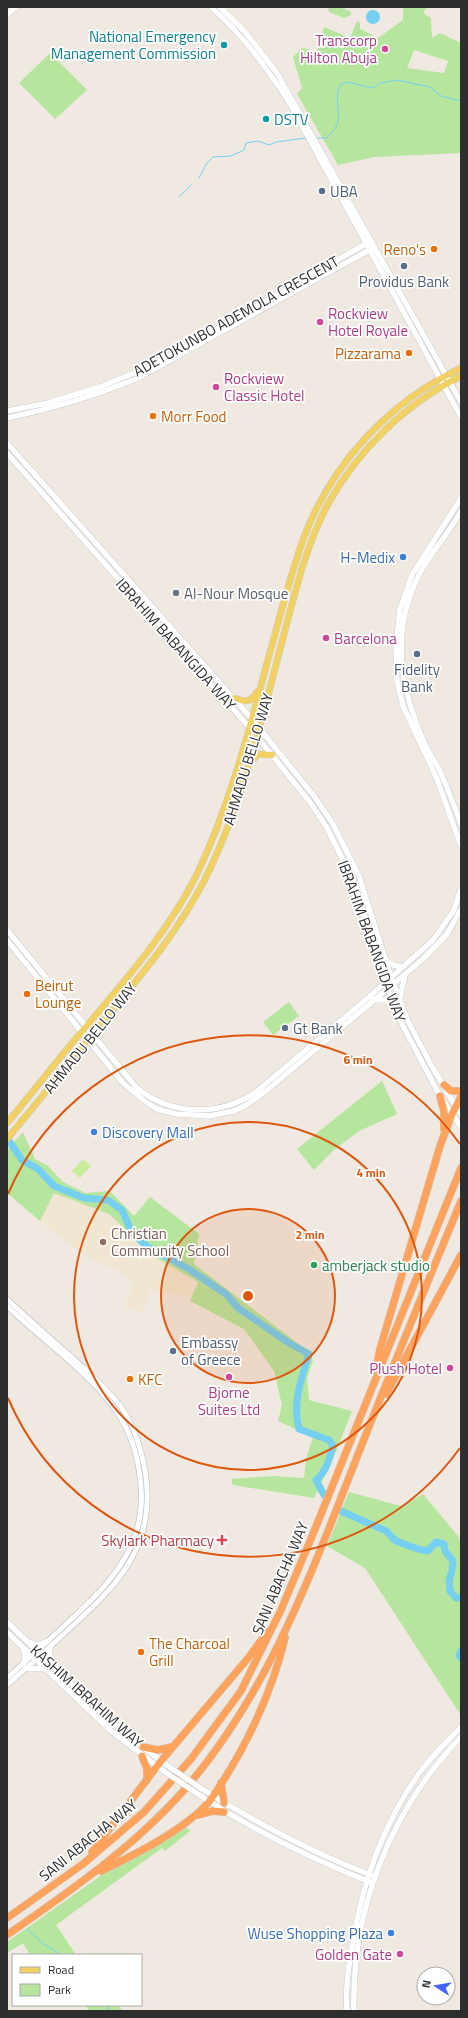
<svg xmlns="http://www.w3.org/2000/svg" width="468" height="2018" font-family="'Titillium Web',sans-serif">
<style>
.education{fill:#f0e6d1}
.green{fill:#b6e59e;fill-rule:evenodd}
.pitch{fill:#c9ec9a}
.water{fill:#75cff0}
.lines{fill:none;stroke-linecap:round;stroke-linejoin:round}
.stream{stroke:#75cff0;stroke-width:1}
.river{stroke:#75cff0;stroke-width:7}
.tertiary-casing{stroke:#b4b7c1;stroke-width:6}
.secondary-casing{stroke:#b4b7c1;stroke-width:6}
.primary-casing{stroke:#c9c9c9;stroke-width:7}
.motorway-casing{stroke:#c9c9c9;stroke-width:8}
.tertiary{stroke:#fff;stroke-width:5}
.secondary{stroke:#fff;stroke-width:5.5}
.primary{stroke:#f2d163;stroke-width:6}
.motorway{stroke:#ffa35c;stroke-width:7}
.secondary-bridge-casing{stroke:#b4b7c1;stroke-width:6;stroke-linecap:butt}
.secondary-bridge{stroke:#fff;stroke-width:5.5}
.ring{fill:none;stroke:#df570e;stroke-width:2}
.culture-dot{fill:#0f9aa8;stroke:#fff;stroke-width:1.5}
.hotel-dot{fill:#d1479c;stroke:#fff;stroke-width:1.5}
.service-dot{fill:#5c6f8a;stroke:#fff;stroke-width:1.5}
.food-dot{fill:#e8710a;stroke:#fff;stroke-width:1.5}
.shop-dot{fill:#3f7fe0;stroke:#fff;stroke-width:1.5}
.worship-dot{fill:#6b7280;stroke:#fff;stroke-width:1.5}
.education-dot{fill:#8d6e63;stroke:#fff;stroke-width:1.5}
.leisure-dot{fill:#2e9e5b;stroke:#fff;stroke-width:1.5}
.health-dot{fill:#e0444e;stroke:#fff;stroke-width:1.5}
.labels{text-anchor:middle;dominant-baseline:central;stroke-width:3.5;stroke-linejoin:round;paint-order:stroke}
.culture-label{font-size:15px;fill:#0d838f;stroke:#fff;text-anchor:end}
.hotel-label{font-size:15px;fill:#b23c85;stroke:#fff;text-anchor:end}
.service-label{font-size:15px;fill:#4e5e75;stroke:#fff;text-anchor:start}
.food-label{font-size:15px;fill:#c56008;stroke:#fff;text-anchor:start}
.street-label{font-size:15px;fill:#2e2e2e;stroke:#fff}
.shop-label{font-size:15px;fill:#366cbe;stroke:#fff;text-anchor:end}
.worship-label{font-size:15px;fill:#5b616d;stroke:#fff;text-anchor:start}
.education-label{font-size:15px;fill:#785e54;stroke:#fff;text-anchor:start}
.leisure-label{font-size:15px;fill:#27864d;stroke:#fff;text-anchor:start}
.health-label{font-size:15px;fill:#be3a42;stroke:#fff;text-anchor:end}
.centre{fill:#df570e;stroke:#fff;stroke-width:2}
.ring-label{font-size:12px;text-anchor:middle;font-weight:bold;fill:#df570e;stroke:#fff;stroke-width:3.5;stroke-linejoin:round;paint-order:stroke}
</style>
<rect width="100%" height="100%" fill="#efe9e1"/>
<path class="education" d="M54,1193L109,1214L155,1257L198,1282L192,1297L151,1289L142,1313L125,1306L133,1282L118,1270L87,1257L40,1221Z"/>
<g class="green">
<path d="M328,7H341L351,12V15L344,18L329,12Z"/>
<path d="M403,7H427L423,13L431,18L432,38L440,33L461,43V153L374,157L338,165L297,94L302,88L293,57L302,48L317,51L324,27L350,38L357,21L360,23V29L378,38L403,20ZM414,50L448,61L444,73L407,68Z"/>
<path d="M50,53L87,90L55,119L19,83Z"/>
<path d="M289,1002L299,1016L273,1035L263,1022Z"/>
<path d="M382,1081L397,1114L359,1131L334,1150L314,1170L297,1149Z"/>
<path d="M23,1132L35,1159L48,1166L63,1182L85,1193L110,1191L134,1216L150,1197L199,1234L194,1264L308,1351L313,1360L307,1379L309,1400L352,1411L333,1459L314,1498L233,1485L231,1479L274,1476L304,1478L306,1459L313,1437L278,1421L282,1405L274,1371L244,1329L190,1301L198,1282L155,1257L109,1214L54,1193L40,1221L7,1193V1150Z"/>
<path d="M349,1492L401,1506L423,1494L458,1536L461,1542L460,1714L365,1568L327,1546Z"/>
<path d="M185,1826L190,1831L165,1851L162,1848L56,1925L76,1955H30L23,1943L7,1953V1942L106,1872Z"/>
<path d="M85,2005H118L123,2011H90Z"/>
</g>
<path class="pitch" d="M83,1159L91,1166L80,1178L72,1171Z"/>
<circle class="water" cx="373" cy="17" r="7"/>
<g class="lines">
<g class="stream">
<path d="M317,138H327C331,133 337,128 338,121C340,108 334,99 340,85L348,82L373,88L380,83L397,80L430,87L441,96L461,101"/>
<path d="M199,178L207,163L213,157L231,156L244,150L246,143L258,141L269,145L276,142L306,138"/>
<path d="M179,197L191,185"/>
<path d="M27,1929L42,1943L62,1955"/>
<path d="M107,2005L109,2011"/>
</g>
<g class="river">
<path d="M7,1138L22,1160L38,1169L54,1186L84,1198L108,1200L122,1210L132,1233L148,1247L189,1269L227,1295L238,1308L289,1343L309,1354C301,1379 292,1403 299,1429L329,1440L333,1446C330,1457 326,1473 316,1480L324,1495"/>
<path d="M341,1511L386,1531L396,1541L418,1549L428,1551L436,1542L444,1544L445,1551L453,1561L452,1571L449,1580L450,1591L456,1598H461"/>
<path d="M461,1651L459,1655L461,1658"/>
</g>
<g class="tertiary-casing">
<g id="tertiary">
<path d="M7,1299C29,1320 52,1340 75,1360C91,1375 108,1389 121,1407C134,1425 141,1449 145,1470C157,1545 119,1584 68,1630C48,1649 28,1667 7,1685"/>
<path d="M7,1306C38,1336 75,1362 103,1394C122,1415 135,1442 139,1470C152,1540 114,1581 65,1625C46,1643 26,1661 7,1678"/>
</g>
</g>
<g class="secondary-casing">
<g id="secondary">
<path d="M211,7C243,35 266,67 289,102L461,417"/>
<path d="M220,7L245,32L277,73L461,402"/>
<path d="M7,14L16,7"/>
<path d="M7,411L48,403L100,387L134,373L171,355L369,242"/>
<path d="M7,418C52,409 94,396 136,379L371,249"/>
<path d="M7,443L252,719L314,796L333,824L359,876L391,977L407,1019L430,1063L461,1115"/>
<path d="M7,453L249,727L310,802L327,828L353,880L385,982L403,1026L440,1096L461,1127"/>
<path d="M461,498L412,575L400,609L396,646L397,681L403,706L437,779L461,846"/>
<path d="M461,511C449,534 429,553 418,577C390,634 400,688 425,744C430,755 438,765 442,776C449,792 455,808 461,824"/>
<path d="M7,930L136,1087C170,1116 219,1117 256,1092L369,997L433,940L454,910L461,888"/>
<path d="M7,940L123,1083L146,1102L157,1109L176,1114L209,1116L234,1111L246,1105L266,1091L423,959L447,934L461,909"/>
<path d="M386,960L393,965L403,967"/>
<path d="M400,998L405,975"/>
<path d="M373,1000H386L393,1004"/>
<path d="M7,1622C59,1672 110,1725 168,1766"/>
<path d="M7,1632L111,1731L165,1772"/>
<path d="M29,1642L38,1645L48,1641"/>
<path d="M51,1646L49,1652L51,1664"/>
<path d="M23,1648L25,1656L24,1663"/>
<path d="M26,1668L45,1669"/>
<path d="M205,1791C259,1824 312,1853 371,1875"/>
<path d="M201,1796C254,1831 310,1858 370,1882"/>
<path d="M347,2011C345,1988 349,1964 353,1941C363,1881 384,1822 420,1772C432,1756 447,1741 461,1727"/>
<path d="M354,2011C351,1910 391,1809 461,1737"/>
</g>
</g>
<g class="primary-casing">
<g id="primary">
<path d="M234,698C245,702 251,703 257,692"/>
<path d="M251,762L258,754L272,755"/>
<path d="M7,1123C33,1092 58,1059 85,1028C126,979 168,932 197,874C229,807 248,735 267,663C279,621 289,578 304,537C332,463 389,402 461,368"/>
<path d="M7,1139C43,1095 79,1052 114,1008C147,968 180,928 204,881C243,804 262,717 284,634C296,590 306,545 328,504C358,450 405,404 461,376"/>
</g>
</g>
<g class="motorway-casing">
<g id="motorway">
<path d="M444,1085L451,1091H461"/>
<path d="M440,1096L444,1111V1129"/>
<path d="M376,1369L380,1349L440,1146L452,1114L461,1097"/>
<path d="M386,1394L461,1255"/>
<path d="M143,1747L158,1750L171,1747"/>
<path d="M142,1756L147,1769V1780"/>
<path d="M221,1783L224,1803"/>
<path d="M198,1815L213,1811L224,1812"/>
<path d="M92,1852L161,1761L249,1657L267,1632"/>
<path d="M101,1871C136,1854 184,1830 209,1802C243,1754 271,1696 285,1638"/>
<path d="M7,1918L83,1864L144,1812L191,1759L241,1691L281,1610L313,1534L461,1168"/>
<path d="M7,1935C70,1891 134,1847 185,1789C270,1691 312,1571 359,1452C392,1368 427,1284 461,1201"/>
</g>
</g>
<use href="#tertiary" class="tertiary"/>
<use href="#secondary" class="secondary"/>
<use href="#primary" class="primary"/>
<use href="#motorway" class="motorway"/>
<g class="secondary-bridge-casing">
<g id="secondary-bridge">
<path d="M168,1766L205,1791"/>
<path d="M165,1772L201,1796"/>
</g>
</g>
<use href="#secondary-bridge" class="secondary-bridge"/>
</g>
<circle cx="248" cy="1296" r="87" fill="#df570e" fill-opacity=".12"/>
<g class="ring">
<circle cx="248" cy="1296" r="87"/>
<circle cx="248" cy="1296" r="174"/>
<path d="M460 1448A261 261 0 0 1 8 1398M8 1194A261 261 0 0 1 460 1144"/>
</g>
<g class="culture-dot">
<circle cx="224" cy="45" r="4"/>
<circle cx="266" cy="119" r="4"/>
</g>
<g class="hotel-dot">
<circle cx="385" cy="49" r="4"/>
<circle cx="320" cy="322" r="4"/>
<circle cx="216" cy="387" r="4"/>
<circle cx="326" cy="638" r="4"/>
<circle cx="450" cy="1368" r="4"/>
<circle cx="229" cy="1377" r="4"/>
<circle cx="400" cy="1954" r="4"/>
</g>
<g class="service-dot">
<circle cx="322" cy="191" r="4"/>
<circle cx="404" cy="266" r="4"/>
<circle cx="417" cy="654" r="4"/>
<circle cx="285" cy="1028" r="4"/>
<circle cx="173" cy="1351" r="4"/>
</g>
<g class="food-dot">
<circle cx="434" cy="249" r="4"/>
<circle cx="409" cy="353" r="4"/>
<circle cx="153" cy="416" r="4"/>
<circle cx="27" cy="994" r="4"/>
<circle cx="130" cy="1379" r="4"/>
<circle cx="141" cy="1652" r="4"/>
</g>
<g class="shop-dot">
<circle cx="403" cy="557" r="4"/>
<circle cx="94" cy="1132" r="4"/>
<circle cx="391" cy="1933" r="4"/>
</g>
<circle class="worship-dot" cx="176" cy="593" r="4"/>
<circle class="education-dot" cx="103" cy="1242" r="4"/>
<circle class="leisure-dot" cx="314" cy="1265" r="4"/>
<path class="health-dot" d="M220 1534h4v4h4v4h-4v4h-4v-4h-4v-4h4z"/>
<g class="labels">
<g class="culture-label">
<text x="216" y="36">National Emergency<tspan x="216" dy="17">Management Commission</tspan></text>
<text x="274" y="119" text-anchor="start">DSTV</text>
</g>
<g class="hotel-label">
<text x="377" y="40">Transcorp<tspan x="377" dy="17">Hilton Abuja</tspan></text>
<text x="328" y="313" text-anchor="start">Rockview<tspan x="328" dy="17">Hotel Royale</tspan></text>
<text x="224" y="378" text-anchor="start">Rockview<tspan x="224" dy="17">Classic Hotel</tspan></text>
<text x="334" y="638" text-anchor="start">Barcelona</text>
<text x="442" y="1368">Plush Hotel</text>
<text x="229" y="1392" text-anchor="middle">Bjorne<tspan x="229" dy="17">Suites Ltd</tspan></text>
<text x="392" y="1954">Golden Gate</text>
</g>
<g class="service-label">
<text x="330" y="191">UBA</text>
<text x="404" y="281" text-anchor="middle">Providus Bank</text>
<text x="417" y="669" text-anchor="middle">Fidelity<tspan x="417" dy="17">Bank</tspan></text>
<text x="293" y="1028">Gt Bank</text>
<text x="181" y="1342">Embassy<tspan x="181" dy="17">of Greece</tspan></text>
</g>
<g class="food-label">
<text x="426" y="249" text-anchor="end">Reno's</text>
<text x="401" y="353" text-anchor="end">Pizzarama</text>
<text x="161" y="416">Morr Food</text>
<text x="35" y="985">Beirut<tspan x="35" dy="17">Lounge</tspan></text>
<text x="138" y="1379">KFC</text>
<text x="149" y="1643">The Charcoal<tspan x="149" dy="17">Grill</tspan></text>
</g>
<g class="street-label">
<text transform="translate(236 316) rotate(-29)">ADETOKUNBO ADEMOLA CRESCENT</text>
<text transform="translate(176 644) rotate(48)">IBRAHIM BABANGIDA WAY</text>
<text transform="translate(248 759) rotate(-73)">AHMADU BELLO WAY</text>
<text transform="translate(372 941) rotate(70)">IBRAHIM BABANGIDA WAY</text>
<text transform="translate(90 1038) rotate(-51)">AHMADU BELLO WAY</text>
<text transform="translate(280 1578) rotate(-67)">SANI ABACHA WAY</text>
<text transform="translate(87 1696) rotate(42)">KASHIM IBRAHIM WAY</text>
<text transform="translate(88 1840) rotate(-39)">SANI ABACHA WAY</text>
</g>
<g class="shop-label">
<text x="395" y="557">H-Medix</text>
<text x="102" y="1132" text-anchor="start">Discovery Mall</text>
<text x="383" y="1933">Wuse Shopping Plaza</text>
</g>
<g class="worship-label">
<text x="184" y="593">Al-Nour Mosque</text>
</g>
<g class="education-label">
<text x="111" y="1233">Christian<tspan x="111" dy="17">Community School</tspan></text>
</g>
<g class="leisure-label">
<text x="322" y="1265">amberjack studio</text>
</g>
<g class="health-label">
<text x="214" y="1540">Skylark Pharmacy</text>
</g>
</g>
<circle cx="248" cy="1296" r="6" class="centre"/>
<g class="ring-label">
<text x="358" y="1064">6 min</text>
<text x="371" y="1177">4 min</text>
<text x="310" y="1239">2 min</text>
</g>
<rect width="468" height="2018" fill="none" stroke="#2e2e2e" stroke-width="16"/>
<rect x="12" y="1954" width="130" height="52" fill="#ffffff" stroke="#ababab"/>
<rect x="20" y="1967" width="20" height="6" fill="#f2d163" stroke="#ababab"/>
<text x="48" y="1974" font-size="12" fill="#2e2e2e">Road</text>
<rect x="20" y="1984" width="20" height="12" fill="#b6e59e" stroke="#ababab"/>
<text x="48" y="1994" font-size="12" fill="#2e2e2e">Park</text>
<g transform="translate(436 1986) rotate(282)"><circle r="19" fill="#ffffff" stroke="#ababab"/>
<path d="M0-3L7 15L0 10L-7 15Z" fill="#4264fb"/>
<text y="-6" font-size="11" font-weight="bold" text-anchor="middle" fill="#2e2e2e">N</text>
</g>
</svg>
